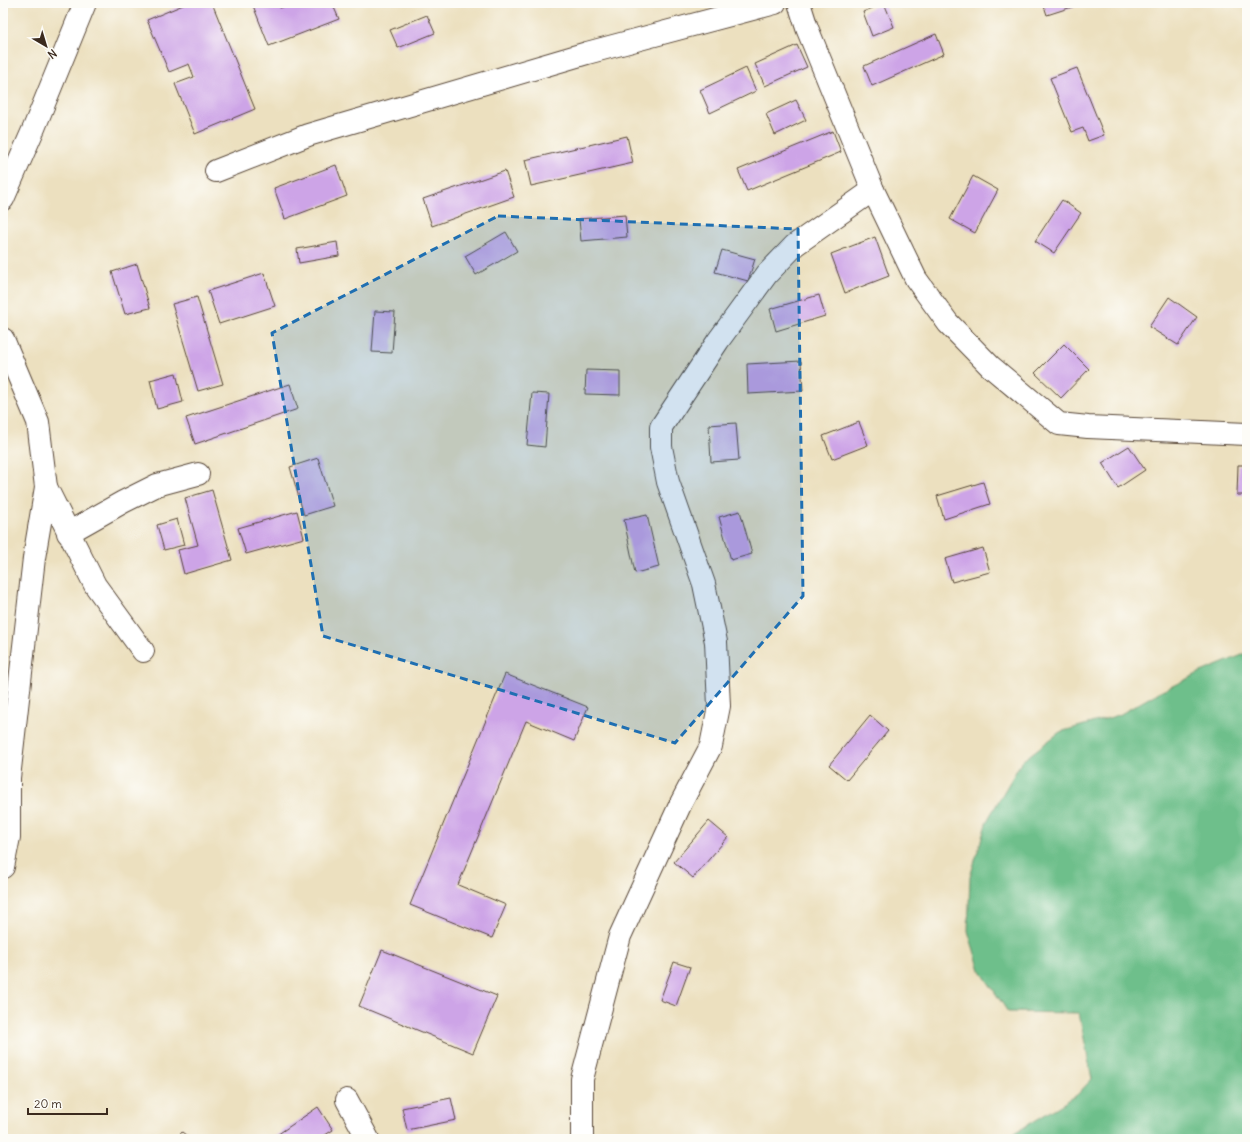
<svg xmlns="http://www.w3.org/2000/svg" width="1250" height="1142" font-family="Delius,sans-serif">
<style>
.forest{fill:#6ebf8b;stroke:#547454}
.building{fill:#cda4e7}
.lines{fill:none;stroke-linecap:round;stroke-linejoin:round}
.minor-casing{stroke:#564536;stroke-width:24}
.minor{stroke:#fff;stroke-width:22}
.marked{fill:#1f6fb2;fill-opacity:0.2;stroke:#1f6fb2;stroke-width:3;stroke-dasharray:8 5;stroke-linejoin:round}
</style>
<rect width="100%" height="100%" fill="#fdfcf7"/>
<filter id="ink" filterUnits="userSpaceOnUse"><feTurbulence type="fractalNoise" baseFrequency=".025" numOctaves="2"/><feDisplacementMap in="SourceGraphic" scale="8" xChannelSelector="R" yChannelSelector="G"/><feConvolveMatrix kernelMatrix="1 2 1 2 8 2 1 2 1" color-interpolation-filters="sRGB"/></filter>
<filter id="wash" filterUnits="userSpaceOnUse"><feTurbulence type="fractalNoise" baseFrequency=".012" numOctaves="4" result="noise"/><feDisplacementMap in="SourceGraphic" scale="16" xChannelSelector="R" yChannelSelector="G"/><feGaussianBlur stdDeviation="0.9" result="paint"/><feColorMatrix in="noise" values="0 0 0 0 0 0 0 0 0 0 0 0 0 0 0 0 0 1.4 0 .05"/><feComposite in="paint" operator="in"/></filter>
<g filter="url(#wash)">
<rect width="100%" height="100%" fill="#ece0bf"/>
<path class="forest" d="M1247,653V1139H1005L1077,1095L1092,1079L1079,1013L1008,1012L980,970L968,931L970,877L987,821L1022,761L1060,732L1119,715L1154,695L1201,672Z"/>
<g id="blocks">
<g class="building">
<path d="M188,3H212L255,109L195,134L175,84L194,77L189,64L169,72L147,20Z"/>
<path d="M252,3H278L280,8L294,3H332L339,19L269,46Z"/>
<path d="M884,3L894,27L872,36L863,12Z"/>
<path d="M1043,3H1074L1075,6L1047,15Z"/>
<path d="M427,15L435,33L398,48L390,30Z"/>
<path d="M936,34L944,54L872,86L864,66Z"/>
<path d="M797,45L807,67L765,86L755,64Z"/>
<path d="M746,68L756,91L710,113L700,90Z"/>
<path d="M1077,68L1104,135L1088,141L1083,128L1072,132L1050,78Z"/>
<path d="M796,100L806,120L775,135L766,114Z"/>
<path d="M833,131L841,152L747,191L738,170Z"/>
<path d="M627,136L633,163L531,186L525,160Z"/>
<path d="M336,165L347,196L285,219L274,188Z"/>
<path d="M505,171L514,197L432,226L423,199Z"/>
<path d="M973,176L998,190L975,233L950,219Z"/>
<path d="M1062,200L1081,213L1054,253L1035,241Z"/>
<path d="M625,215L627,237L581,241L579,219Z"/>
<path d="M506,232L517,251L476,275L465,256Z"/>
<path d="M875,237L889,276L845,293L831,254Z"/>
<path d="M337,242L339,256L299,263L297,249Z"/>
<path d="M722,250L755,259L748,281L715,272Z"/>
<path d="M137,264L150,308L125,314L112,272Z"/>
<path d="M264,273L275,306L219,324L208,291Z"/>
<path d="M819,295L825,316L776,331L770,309Z"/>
<path d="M197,297L223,384L198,391L172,304Z"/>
<path d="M1169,297L1197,317L1178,345L1149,327Z"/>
<path d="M375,311L395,312L392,353L372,352Z"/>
<path d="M1064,344L1089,369L1061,398L1035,373Z"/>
<path d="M801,361L803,391L748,394L747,364Z"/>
<path d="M586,370L620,371V395L585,394Z"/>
<path d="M176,373L183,402L157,409L150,380Z"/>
<path d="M290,384L298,409L195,444L186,418Z"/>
<path d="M532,393L549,394L545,447L527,445Z"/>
<path d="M859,422L868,445L832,459L823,436Z"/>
<path d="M736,423L739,460L711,462L709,425Z"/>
<path d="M1129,446L1145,470L1118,488L1102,463Z"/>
<path d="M318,458L333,506L304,515L290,467Z"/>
<path d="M1238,465H1247V495H1237Z"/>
<path d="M983,482L990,504L944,519L937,496Z"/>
<path d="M212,490L232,560L184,574L178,550L198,545L185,498Z"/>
<path d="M297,511L304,538L246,554L238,528Z"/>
<path d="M740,511L752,554L731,560L719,517Z"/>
<path d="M647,515L659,567L635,573L624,520Z"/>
<path d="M177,519L184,545L164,550L157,525Z"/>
<path d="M983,548L990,572L952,582L945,559Z"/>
<path d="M505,674L588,707L574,741L526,721L458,885L506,905L492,938L410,905Z"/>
<path d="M870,715L888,731L847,780L829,765Z"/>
<path d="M709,821L728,837L693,878L674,862Z"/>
<path d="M382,950L497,996L473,1053L359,1006Z"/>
<path d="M674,962L690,967L676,1006L660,1000Z"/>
<path d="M451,1098L456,1120L407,1130L402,1108Z"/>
<path d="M318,1107L333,1130L319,1139H271Z"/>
<path d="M182,1132L191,1139H176Z"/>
</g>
</g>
</g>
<g filter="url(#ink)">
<use href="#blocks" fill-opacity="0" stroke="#564536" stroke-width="1"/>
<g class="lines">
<g class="minor-casing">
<g id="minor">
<path d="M799,3L807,28L873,190L916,279L948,323L990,366L1059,424L1088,427L1247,434"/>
<path d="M216,171L308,135L587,53L775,3"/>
<path d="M3,199L34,128L85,3"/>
<path d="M3,339L38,422L46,487L34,558L9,778V837L3,867"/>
<path d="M46,487L95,585L143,651"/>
<path d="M68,533L123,502L157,485L198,474"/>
<path d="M347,1100L368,1139"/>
<path d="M582,1139V1079L620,936L681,803L711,746L719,706L716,642L704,584L668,482L661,447V427L718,341L767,274L795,245L873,190"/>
</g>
</g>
<use href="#minor" class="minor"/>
</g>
</g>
<path class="marked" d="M498,216L798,229L803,596L675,743L323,636L272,333Z"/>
<rect width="1250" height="1142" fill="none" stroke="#fdfcf7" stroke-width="16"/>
<g transform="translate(46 46) rotate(142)" stroke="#fdfcf7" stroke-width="3" paint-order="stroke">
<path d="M0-3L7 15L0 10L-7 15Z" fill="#3b2a1e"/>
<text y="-6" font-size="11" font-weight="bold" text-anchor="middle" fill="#3b2a1e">N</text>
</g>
<path d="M28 1108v6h79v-6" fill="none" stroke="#3b2a1e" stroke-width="2"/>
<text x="34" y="1108" font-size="12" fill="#3b2a1e" stroke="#fdfcf7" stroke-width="3" paint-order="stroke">20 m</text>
</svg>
